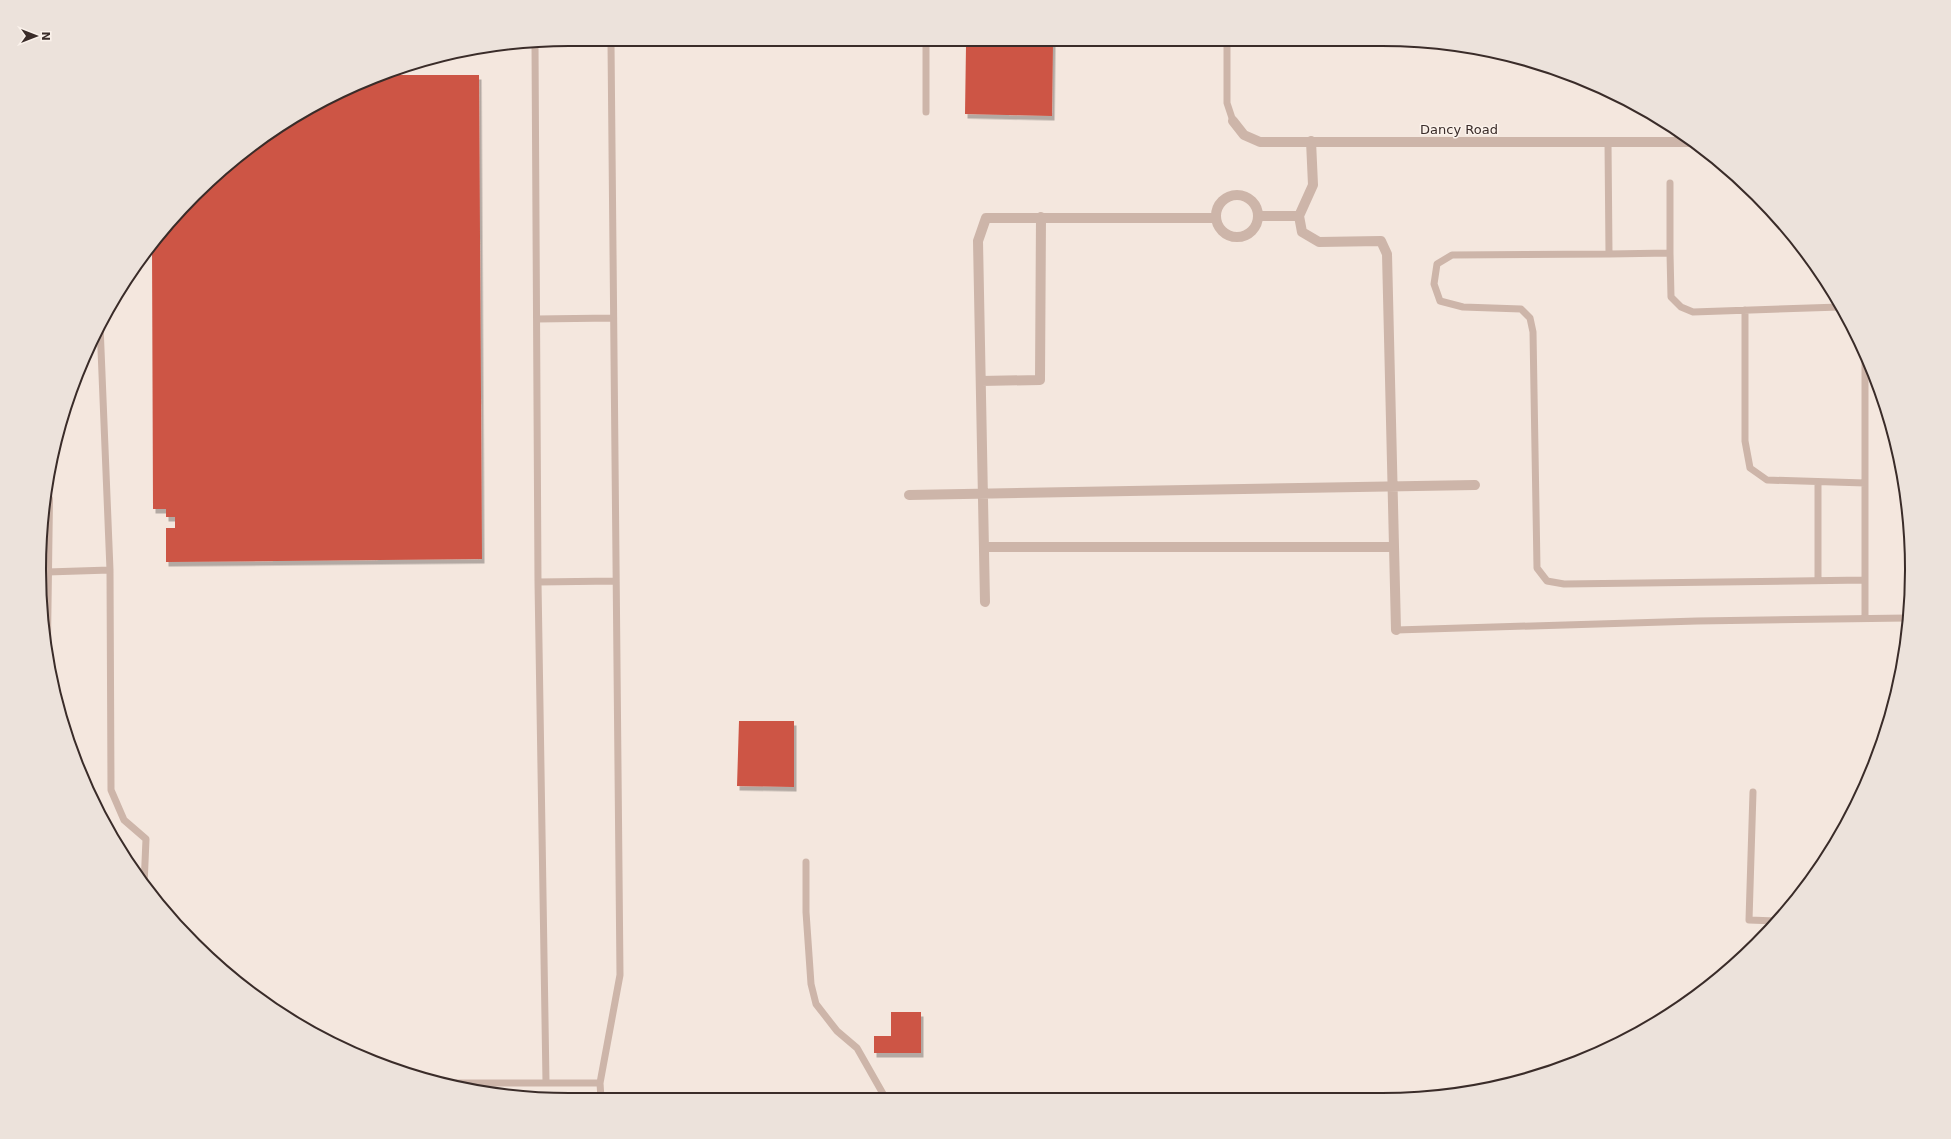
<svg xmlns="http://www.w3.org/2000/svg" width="1951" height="1139" font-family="'DejaVu Sans',sans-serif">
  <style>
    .building { fill: #cd5444; filter: url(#shadow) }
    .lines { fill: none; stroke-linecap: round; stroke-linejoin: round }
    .lane { stroke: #cdb5a9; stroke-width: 7 }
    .street { stroke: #cdb5a9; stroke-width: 10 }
    .labels { text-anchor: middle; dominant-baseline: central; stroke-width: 3; stroke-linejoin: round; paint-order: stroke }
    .street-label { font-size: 13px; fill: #3a2c29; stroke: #fbf2eb }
    .rim { fill: none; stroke: #3a2c29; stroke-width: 2 }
  </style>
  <defs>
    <filter id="shadow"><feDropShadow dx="2.5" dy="4.5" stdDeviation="0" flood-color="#0004"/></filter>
  </defs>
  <rect width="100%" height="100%" fill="#f4e7de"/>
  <!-- building -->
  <path class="building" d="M 984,42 L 1053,42 L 1052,116 L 965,114 L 966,46 L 984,46 Z
    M 381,75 L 479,75 L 482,559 L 166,562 L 166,528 L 175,528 L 175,517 L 166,517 L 166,509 L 153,509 L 152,246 L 194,195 L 247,148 L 335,94 Z
    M 739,721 L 794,721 L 794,787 L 737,786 Z
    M 891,1012 L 921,1012 L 921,1053 L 874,1053 L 874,1036 L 891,1036 Z"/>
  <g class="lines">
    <!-- lane -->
    <path class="lane" d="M 1227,41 L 1227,103 L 1233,121
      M 926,42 L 926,112
      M 535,43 L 538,582 L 546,1082
      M 1608,142 L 1609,254 L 1670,253 L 1670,183
      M 1670,253 L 1671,297 L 1681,307 L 1693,312 L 1840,307
      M 1609,254 L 1452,255 L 1437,264 L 1434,284 L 1440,301 L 1463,307 L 1521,309 L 1530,318 L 1533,332 L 1537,568 L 1547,581 L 1564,584 L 1865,580
      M 1745,310 L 1745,441 L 1750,468 L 1767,480 L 1865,483
      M 537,319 L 613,318
      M 100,325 L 110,570 L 111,790 L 124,820 L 146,839 L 144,886
      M 1865,353 L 1865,618
      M 47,572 L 110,570
      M 1818,580 L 1818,482
      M 538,582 L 616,581
      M 1396,630 L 1697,621 L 1907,618
      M 1753,792 L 1749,920 L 1776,921
      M 806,862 L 806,912 L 811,984 L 816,1004 L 837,1031 L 857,1048 L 886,1099
      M 456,1083 L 600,1083
      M 601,1099 L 600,1083 L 620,975 L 611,43"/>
    <!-- street -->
    <path class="street" d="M 1233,121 L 1244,135 L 1260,142 L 1693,142
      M1216 216a21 21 0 1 1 42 0a21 21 0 1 1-42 0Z
      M 1258,216 L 1299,216 L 1313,185 L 1311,141
      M 1299,216 L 1302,232 L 1319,242 L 1381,241 L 1387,254 L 1396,630
      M 981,381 L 1040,380 L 1041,217
      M 909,495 L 1475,485
      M 984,547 L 1394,547
      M 985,602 L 978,241 L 986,218 L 1216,218
      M 46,641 L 48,499"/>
  </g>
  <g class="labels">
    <!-- street labels -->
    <g class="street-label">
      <text x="1459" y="129">Dancy Road</text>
    </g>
  </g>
  <!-- crop -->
  <path d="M0 0H1951V1139H0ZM569 46H1382A523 523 0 0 1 1905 569V570A523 523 0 0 1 1382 1093H569A523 523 0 0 1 46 570V569A523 523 0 0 1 569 46Z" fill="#ece2db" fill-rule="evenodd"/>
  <path class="rim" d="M569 46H1382A523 523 0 0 1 1905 569V570A523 523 0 0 1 1382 1093H569A523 523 0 0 1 46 570V569A523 523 0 0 1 569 46Z"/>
  <!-- north arrow -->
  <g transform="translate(36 36) rotate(90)" stroke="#fbf2eb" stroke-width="3" paint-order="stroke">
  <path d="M0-3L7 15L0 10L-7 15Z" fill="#3a2c29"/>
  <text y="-6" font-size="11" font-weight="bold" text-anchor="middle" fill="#3a2c29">N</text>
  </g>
</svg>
